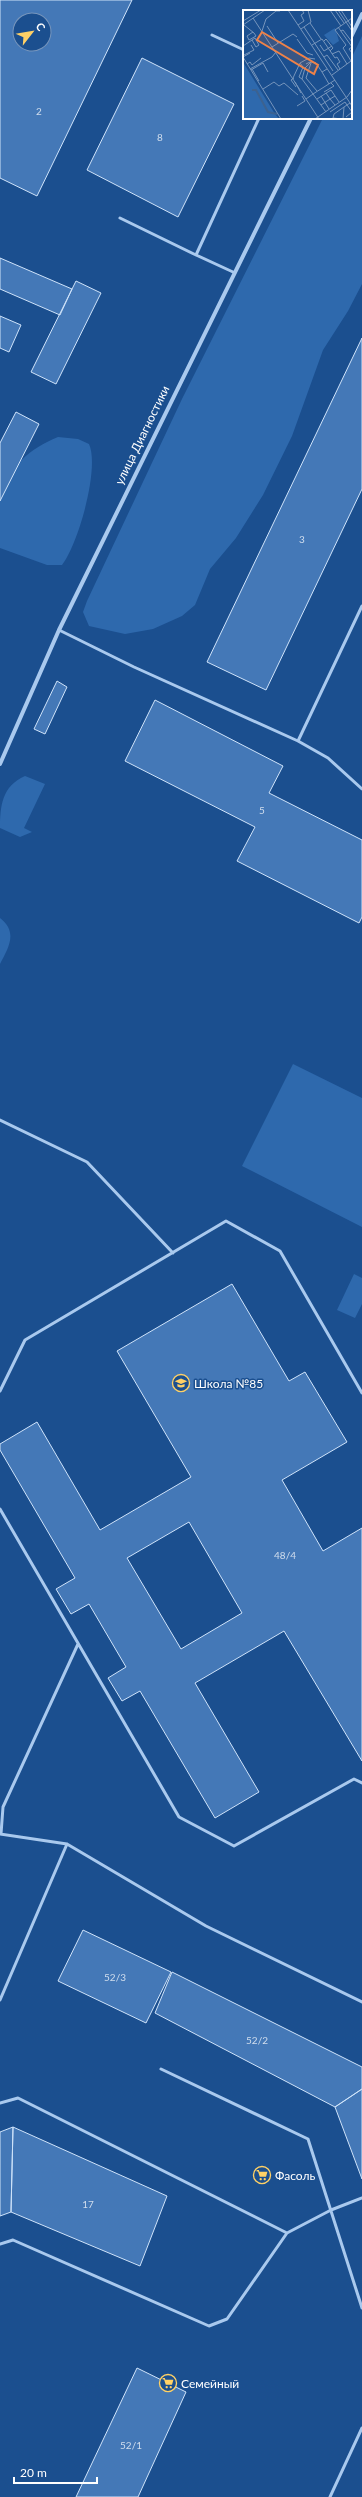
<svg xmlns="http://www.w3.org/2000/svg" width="362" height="2497" font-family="Lato,sans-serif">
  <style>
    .green { fill: #2e69ad }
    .building { fill: #4478b7; stroke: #cfe3fa; fill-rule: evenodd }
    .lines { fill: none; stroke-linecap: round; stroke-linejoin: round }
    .lane { stroke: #a9c9ee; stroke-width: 3 }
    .street { stroke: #a9c9ee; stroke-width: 4 }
    .labels { text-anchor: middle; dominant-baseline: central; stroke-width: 3; stroke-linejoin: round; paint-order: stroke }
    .number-label { font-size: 10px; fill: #d0dded }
    .street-label { font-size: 12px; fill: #fff; stroke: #1b4f8f }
    .poi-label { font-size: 12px; fill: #fff; stroke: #1b4f8f; text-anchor: start }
    .inset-river { fill: none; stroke: #3c6290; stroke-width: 2 }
    .inset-road { fill: none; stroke: #7695bc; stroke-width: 1 }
    .view { fill: #ee8249; fill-opacity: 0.15; stroke: #ee8249; stroke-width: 2 }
    .inset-edge { fill: none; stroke: #fff; stroke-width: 2 }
  </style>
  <rect width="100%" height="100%" fill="#1b4f8f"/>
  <!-- green -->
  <path class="green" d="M 362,36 L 362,284 L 348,311 L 323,350 L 292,436 L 263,495 L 236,538 L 210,569 L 195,605 L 182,616 L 153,629 L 125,634 L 89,626 L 83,612 L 87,601 L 182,399 L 323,118 L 351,118 L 351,59 Z
    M 58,437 L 78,439 L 89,444 C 100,468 78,545 62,565 L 47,565 L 0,548 C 0,535 0,507 0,495 C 11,465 29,449 58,437 Z
    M 25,776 L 45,784 L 24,828 L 32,832 L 20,837 L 0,828 C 0,806 2,786 25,776 Z
    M 0,918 C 18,932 9,947 0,964 Z
    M 293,1064 L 362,1098 L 362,1227 L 242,1166 Z
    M 354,1274 L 362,1278 L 362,1304 L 355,1318 L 337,1310 Z"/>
  <!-- building -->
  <path class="building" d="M 0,0 L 132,0 L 37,196 L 0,178 ZM 20,20 L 44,20 L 44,44 L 20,44 Z
    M 142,58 L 234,104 L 178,217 L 87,170 Z
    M 0,258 L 72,289 L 60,315 L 0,289 Z
    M 76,281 L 101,293 L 56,384 L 31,372 Z
    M 0,316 L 21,325 L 9,352 L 0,348 Z
    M 362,338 L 362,489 L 266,690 L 207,662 Z
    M 16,412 L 39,424 L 0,501 L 0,443 Z
    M 57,681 L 67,687 L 45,734 L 34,729 Z
    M 155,700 L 283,766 L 269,793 L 362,840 L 362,917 L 359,923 L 237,861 L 255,827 L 125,761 Z
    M 232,1284 L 289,1381 L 305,1372 L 347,1442 L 282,1480 L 323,1551 L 362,1528 L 362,1761 L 284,1631 L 195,1683 L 259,1792 L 215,1818 L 140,1691 L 122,1701 L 108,1678 L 126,1667 L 89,1604 L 71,1614 L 56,1589 L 75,1578 L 0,1450 L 0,1444 L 37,1422 L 100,1530 L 191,1477 L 117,1351 ZM 189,1522 L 242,1613 L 181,1649 L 127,1558 Z
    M 83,1930 L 171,1972 L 146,2023 L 58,1981 Z
    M 172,1972 L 362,2067 L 362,2089 L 335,2107 L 155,2013 Z
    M 362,2089 L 362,2179 L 335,2107 Z
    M 13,2127 L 11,2212 L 0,2216 L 0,2132 Z
    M 13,2127 L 167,2196 L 140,2266 L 11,2212 Z
    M 137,2368 L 186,2392 L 138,2497 L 76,2497 Z"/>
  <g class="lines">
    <!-- lane -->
    <path class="lane" d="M 212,35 L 244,50
      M 120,218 L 196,255 L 259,118
      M 196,255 L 233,272
      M 59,630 L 134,667 L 298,741 L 328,758 L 362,789
      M 298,741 L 362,606
      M 0,1120 L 87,1162 L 173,1253
      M 0,1391 L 25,1340 L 226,1221 L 280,1251 L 362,1393
      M 0,1509 L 179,1817 L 234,1846 L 354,1779 L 362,1783
      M 0,1834 L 67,1844 L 206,1926 L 362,2002
      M 1,1834 L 3,1807 L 78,1644
      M 0,2000 L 67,1844
      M 161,2069 L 308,2139 L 362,2308
      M 0,2103 L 18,2098 L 287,2233 L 331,2210 L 362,2198
      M 0,2244 L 13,2240 L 209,2326 L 227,2319 L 287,2233
      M 330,2497 L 362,2428"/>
    <!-- street -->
    <path class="street" d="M 351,37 L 362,14
      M 0,764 L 59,630 L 311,118"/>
  </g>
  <!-- icons -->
  <defs>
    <g id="school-ring" transform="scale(0.9)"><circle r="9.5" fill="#1b4f8f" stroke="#ffd166" stroke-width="1.5"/><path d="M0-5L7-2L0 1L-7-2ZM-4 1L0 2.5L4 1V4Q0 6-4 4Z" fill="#ffd166"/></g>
    <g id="supermarket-ring" transform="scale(0.9)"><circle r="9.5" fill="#1b4f8f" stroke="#ffd166" stroke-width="1.5"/><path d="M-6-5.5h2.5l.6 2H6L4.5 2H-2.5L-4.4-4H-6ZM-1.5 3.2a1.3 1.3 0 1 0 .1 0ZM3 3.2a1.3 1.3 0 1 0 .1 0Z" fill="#ffd166"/></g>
  </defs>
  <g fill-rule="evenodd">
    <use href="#school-ring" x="181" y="1383"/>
    <use href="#supermarket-ring" x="262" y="2175"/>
    <use href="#supermarket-ring" x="168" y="2383"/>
  </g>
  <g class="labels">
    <!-- number labels -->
    <g class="number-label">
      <text x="39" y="111">2</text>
      <text x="160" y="137">8</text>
      <text x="302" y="539">3</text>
      <text x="262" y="810">5</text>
      <text x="285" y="1555">48/4</text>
      <text x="115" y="1977">52/3</text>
      <text x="257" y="2040">52/2</text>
      <text x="88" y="2204">17</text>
      <text x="131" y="2445">52/1</text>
    </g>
    <!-- street labels -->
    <g class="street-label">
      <text transform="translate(142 435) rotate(-64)">улица Диагностики</text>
    </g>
    <!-- poi labels -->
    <g class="poi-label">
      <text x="194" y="1383">Школа №85</text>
      <text x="275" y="2175">Фасоль</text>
      <text x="181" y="2383">Семейный</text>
    </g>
  </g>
  <!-- overview -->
  <g transform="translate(243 10)">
    <rect width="109" height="109" fill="#1b4f8f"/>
    <path d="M 92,18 L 96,31 L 90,35 L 81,25 ZM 0,52 L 32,104 L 36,109 L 0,109 Z" fill="#2e69ad"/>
    <path class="inset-river" d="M 9,80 L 13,80 L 25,102 L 34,104"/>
    <path class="inset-road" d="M 45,0 L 109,96M 87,0 L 98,16M 92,0 L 101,13M 95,0 L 109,21M 98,0 L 109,17M 10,8 L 76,109M 0,11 L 18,0M 67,13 L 78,29M 0,15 L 22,0M 1,15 L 11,23 L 13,26 L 6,30 L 4,26 L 10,22M 55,15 L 61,11 L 58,5 L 61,3 L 59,0M 24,16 L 35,33M 61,17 L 90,61M 95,17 L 109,37 L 106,39 L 109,43M 58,19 L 68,12 L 65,0M 19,21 L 23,9 L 33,1 L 37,1M 98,21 L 100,20 L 109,32M 54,29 L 64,43 L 70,45M 81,31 L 83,29 L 90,38 L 87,41M 69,35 L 79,29 L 92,48 L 94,47 L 97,52 L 94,54 L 97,59M 77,35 L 81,41 L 89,36M 0,36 L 12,28 L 16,35 L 13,37 L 9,30M 29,37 L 50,24 L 54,27M 7,43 L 0,47 L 38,109M 89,44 L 96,41 L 104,54M 1,45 L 11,40 L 8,35M 81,47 L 84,45 L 95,60M 69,51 L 62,58 L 59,69 L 70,84 L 92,70M 108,51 L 100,38 L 103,35 L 92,20 L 109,8M 57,53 L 60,57 L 56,67 L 59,69M 68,53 L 63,68 L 74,81M 4,54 L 7,52 L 9,55 L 18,48M 63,54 L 67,52 L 73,53 L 79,62 L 84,59M 7,59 L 29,47 L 33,42M 9,59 L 16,71M 8,60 L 20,53 L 25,62M 79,62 L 86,74M 89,65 L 108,51M 50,68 L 57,53 L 66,48 L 72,49M 51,68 L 48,70 L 53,77M 52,72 L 58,83M 20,79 L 31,72 L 36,76 L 41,73 L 55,85M 81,82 L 91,76 L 88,73M 83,83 L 87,89 L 92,86M 78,86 L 86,99M 63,89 L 70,84 L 83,102M 74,89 L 88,80 L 96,92M 78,95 L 87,89 L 92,95M 54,96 L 62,91 L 59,86M 87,102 L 102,92 L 104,95 L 107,93M 72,109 L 104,87 L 109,80M 99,109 L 90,108 L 91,104 L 101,97M 100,109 L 101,97 L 104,95 L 109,102 L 103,107"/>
    <path class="view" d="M 19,22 L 75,55 L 71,64 L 14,30 Z"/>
    <rect width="109" height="109" class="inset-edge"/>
  </g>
  <!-- north arrow -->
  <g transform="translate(32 32) rotate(59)"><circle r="19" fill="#1b4f8f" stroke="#7695bc"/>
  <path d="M0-3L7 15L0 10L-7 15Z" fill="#ffd166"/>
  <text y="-6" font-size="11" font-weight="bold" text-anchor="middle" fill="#ffffff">С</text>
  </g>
  <!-- scale -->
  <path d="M14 2477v6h83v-6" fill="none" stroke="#ffffff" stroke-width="2"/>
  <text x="20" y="2477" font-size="12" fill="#ffffff" stroke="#1b4f8f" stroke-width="3" paint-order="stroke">20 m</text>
</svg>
